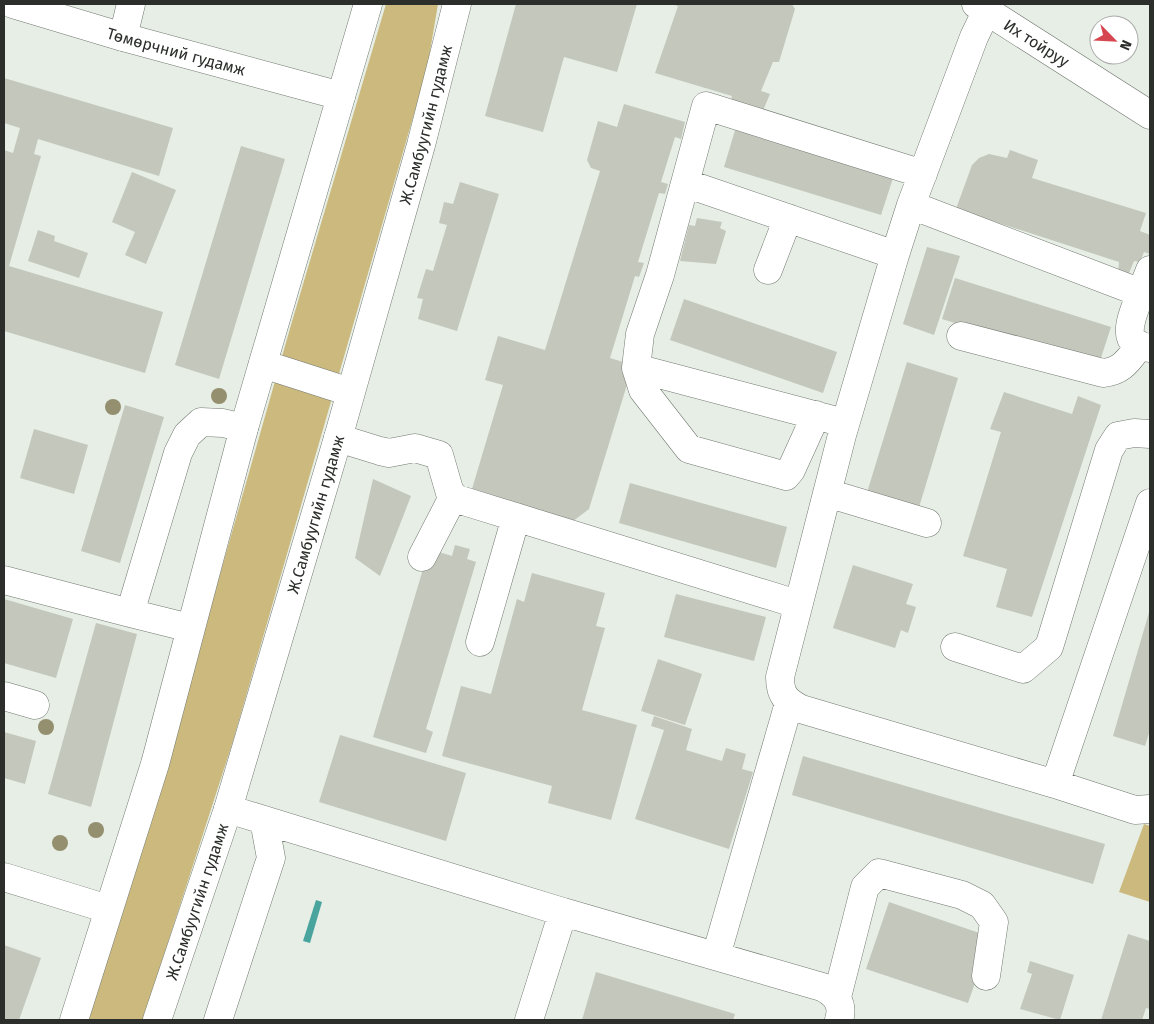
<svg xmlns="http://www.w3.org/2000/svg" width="1154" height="1024" font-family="'Fira Sans',sans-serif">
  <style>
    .green { fill: #cbb97d }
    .water { fill: #49a49e }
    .building { fill: #c4c7bc }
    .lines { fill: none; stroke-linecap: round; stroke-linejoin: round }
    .minor-casing { stroke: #727971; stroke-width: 29 }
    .major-casing { stroke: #727971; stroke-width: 29 }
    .minor { stroke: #fff; stroke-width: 28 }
    .major { stroke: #fff; stroke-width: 28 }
    .tree { fill: #948f6f }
    .labels { text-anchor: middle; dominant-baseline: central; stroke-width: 4; stroke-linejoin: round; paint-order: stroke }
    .street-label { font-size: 16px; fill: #2b2e2a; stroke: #fff }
  </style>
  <rect width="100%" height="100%" fill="#e6eee5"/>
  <!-- green -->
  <path class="green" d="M 386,4 L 438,4 L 427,69 L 233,741 L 143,1020 L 86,1020 L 133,880 L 291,325 Z
    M 1144,824 L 1150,826 L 1150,902 L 1119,892 Z"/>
  <!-- water -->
  <path class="water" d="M 316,900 L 322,902 L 310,943 L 303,941 Z"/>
  <!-- building -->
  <path class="building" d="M 516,4 L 637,4 L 617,72 L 564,57 L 543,132 L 485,116 Z
    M 671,4 L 792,4 L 795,9 L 779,62 L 773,62 L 761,91 L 770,94 L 762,113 L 730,104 L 732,96 L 655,73 L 678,6 Z
    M 4,78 L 173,128 L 159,176 L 38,139 L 34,154 L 41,156 L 9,266 L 163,312 L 145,373 L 4,331 L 4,150 L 13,153 L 20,128 L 4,123 Z
    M 624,104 L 685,122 L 681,139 L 675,137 L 661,182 L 668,184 L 665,194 L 659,193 L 638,262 L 644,263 L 639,277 L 635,276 L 610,358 L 633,365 L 589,509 L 564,528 L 469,499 L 503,385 L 485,380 L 498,336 L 545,350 L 600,171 L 591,168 L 587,160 L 598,121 L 617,127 Z
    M 736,127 L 894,175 L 881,215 L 724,167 Z
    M 241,146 L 285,159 L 219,379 L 175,365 Z
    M 1010,150 L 1038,160 L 1032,178 L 1146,213 L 1140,231 L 1150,235 L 1150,254 L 1144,252 L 1140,262 L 1134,261 L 1127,278 L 1118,275 L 1119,262 L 956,209 L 972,165 L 979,158 L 989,154 L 1007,158 Z
    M 132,172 L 176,190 L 146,264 L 125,255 L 135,232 L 112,222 Z
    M 460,182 L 499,194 L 457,331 L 418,319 L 423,299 L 417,298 L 426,269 L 433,271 L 447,225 L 439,223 L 444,202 L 453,204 Z
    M 697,218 L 722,222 L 720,228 L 726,231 L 716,264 L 680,261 L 689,225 L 695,226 Z
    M 38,230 L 55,236 L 54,241 L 88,253 L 79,278 L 28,261 Z
    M 927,247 L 960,256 L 934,335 L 903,324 Z
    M 955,278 L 1111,327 L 1098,367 L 942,319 Z
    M 684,299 L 837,352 L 823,393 L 670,340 Z
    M 907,362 L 958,378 L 917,514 L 865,499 Z
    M 1004,392 L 1072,414 L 1078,396 L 1101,405 L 1032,617 L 996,607 L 1007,569 L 963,556 L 1001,432 L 990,429 Z
    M 125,405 L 164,417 L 120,563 L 81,551 Z
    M 34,429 L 88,445 L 74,494 L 20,478 Z
    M 373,479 L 411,496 L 380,576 L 355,558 Z
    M 630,483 L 787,527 L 776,568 L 619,523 Z
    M 455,545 L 470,549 L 467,559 L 476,562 L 426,729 L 433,732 L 426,753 L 373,737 L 429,549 L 452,556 Z
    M 853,565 L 913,584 L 906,604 L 916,607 L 908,633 L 901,630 L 895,648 L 833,628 Z
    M 532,573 L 605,593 L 596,626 L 605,628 L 582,710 L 637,725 L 611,820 L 548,803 L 552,786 L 442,756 L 461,686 L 491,694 L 517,599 L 524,602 Z
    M 676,594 L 766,617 L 754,661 L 664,637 Z
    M 4,599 L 73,619 L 56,678 L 4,663 Z
    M 1150,609 L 1150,730 L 1145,746 L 1113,736 Z
    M 96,623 L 137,634 L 91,807 L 48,794 Z
    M 658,659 L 702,674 L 685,725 L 641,711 Z
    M 654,716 L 692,729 L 686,750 L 722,761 L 726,748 L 746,754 L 742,769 L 753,772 L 729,849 L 635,819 L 664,730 L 651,726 Z
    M 4,732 L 36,741 L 25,784 L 4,778 Z
    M 340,735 L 466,773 L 446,841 L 319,802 Z
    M 803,756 L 1105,844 L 1093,884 L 792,795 Z
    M 889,902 L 991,937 L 968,1003 L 866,969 Z
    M 1128,934 L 1150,941 L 1150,1009 L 1146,1008 L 1142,1020 L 1101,1020 Z
    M 4,945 L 41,958 L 19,1020 L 4,1020 Z
    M 1030,961 L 1074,975 L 1060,1020 L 1020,1009 L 1032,974 L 1027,972 Z
    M 596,972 L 735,1014 L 733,1020 L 582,1020 Z"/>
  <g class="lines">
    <!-- minor casing -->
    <g class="minor-casing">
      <path id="minor" d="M 987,10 L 974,37 L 911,205 L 895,255 L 842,435 L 780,677 C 780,695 786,701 801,709 L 1055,784 L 1135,810 L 1150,809
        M 123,37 L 131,4
        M 685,183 L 895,255
        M 911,205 L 1141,293 L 1150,270
        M 768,270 L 788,218
        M 1141,293 C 1137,304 1122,334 1135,343 C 1139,346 1145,347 1150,348
        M 961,336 L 1103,373 C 1123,371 1128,360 1140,345
        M 636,368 L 833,420
        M 816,415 L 791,470 L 786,476 L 689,449 L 643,390 L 636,368 L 640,334 L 660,275 L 706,106 L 923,174
        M 338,438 L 380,451 L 389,453 L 415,448 L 439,455 L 450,493 L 457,499 L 797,604
        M 827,493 L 927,523
        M 422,557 L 453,497
        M 4,580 L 130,613
        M 190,628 L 130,613 L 178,453 L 187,435 L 201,422 L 223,423 L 244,428
        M 480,642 L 516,517
        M 955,647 L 1023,669 L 1049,647 L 1109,450 L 1118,436 L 1134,433 L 1150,434
        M 4,696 L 35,705
        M 1055,784 L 1150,503
        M 228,809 L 563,912 L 529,1020
        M 563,912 L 822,987 C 836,994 844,1004 839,1020
        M 716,956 L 789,703
        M 837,997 L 865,887 L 879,873 L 962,895 L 982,905 L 994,922 L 986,976
        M 218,1020 L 271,858 L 264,820"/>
    </g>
    <!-- major casing -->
    <g class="major-casing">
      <g id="major">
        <path id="s1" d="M 13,4 L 123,37 L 341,96"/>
        <path id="s2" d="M 976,4 L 1150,115"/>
        <path d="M 263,364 L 350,392"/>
        <path d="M 4,877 L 108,909"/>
        <path d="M 74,1020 L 155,764 L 244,428 L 368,4"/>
        <path id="s3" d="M 157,1020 L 228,809 L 338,438 L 421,145 L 457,4"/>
      </g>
    </g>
    <!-- minor -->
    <use href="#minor" class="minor"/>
    <!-- major -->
    <use href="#major" class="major"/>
  </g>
  <!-- trees -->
  <g class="tree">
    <circle cx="219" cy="396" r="8"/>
    <circle cx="113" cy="407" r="8"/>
    <circle cx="46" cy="727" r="8"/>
    <circle cx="96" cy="830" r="8"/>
    <circle cx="60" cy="843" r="8"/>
  </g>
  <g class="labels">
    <!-- street labels -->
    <g class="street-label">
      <text stroke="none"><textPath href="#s2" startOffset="72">Их тойруу</textPath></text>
      <text stroke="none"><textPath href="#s1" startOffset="170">Төмөрчний гудамж</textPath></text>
      <text stroke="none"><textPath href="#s3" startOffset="935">Ж.Самбуугийн гудамж</textPath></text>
      <text stroke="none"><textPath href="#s3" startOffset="530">Ж.Самбуугийн гудамж</textPath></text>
      <text stroke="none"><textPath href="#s3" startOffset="125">Ж.Самбуугийн гудамж</textPath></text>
    </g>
  </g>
  <!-- border -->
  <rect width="1154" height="1024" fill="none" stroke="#2b2e2a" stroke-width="10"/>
  <!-- north arrow -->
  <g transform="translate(1114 40) rotate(114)"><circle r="24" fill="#ffffff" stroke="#aaabaa"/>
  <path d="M0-4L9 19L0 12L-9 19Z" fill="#d64650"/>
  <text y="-8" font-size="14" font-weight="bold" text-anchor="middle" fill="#2b2e2a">N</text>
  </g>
</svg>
